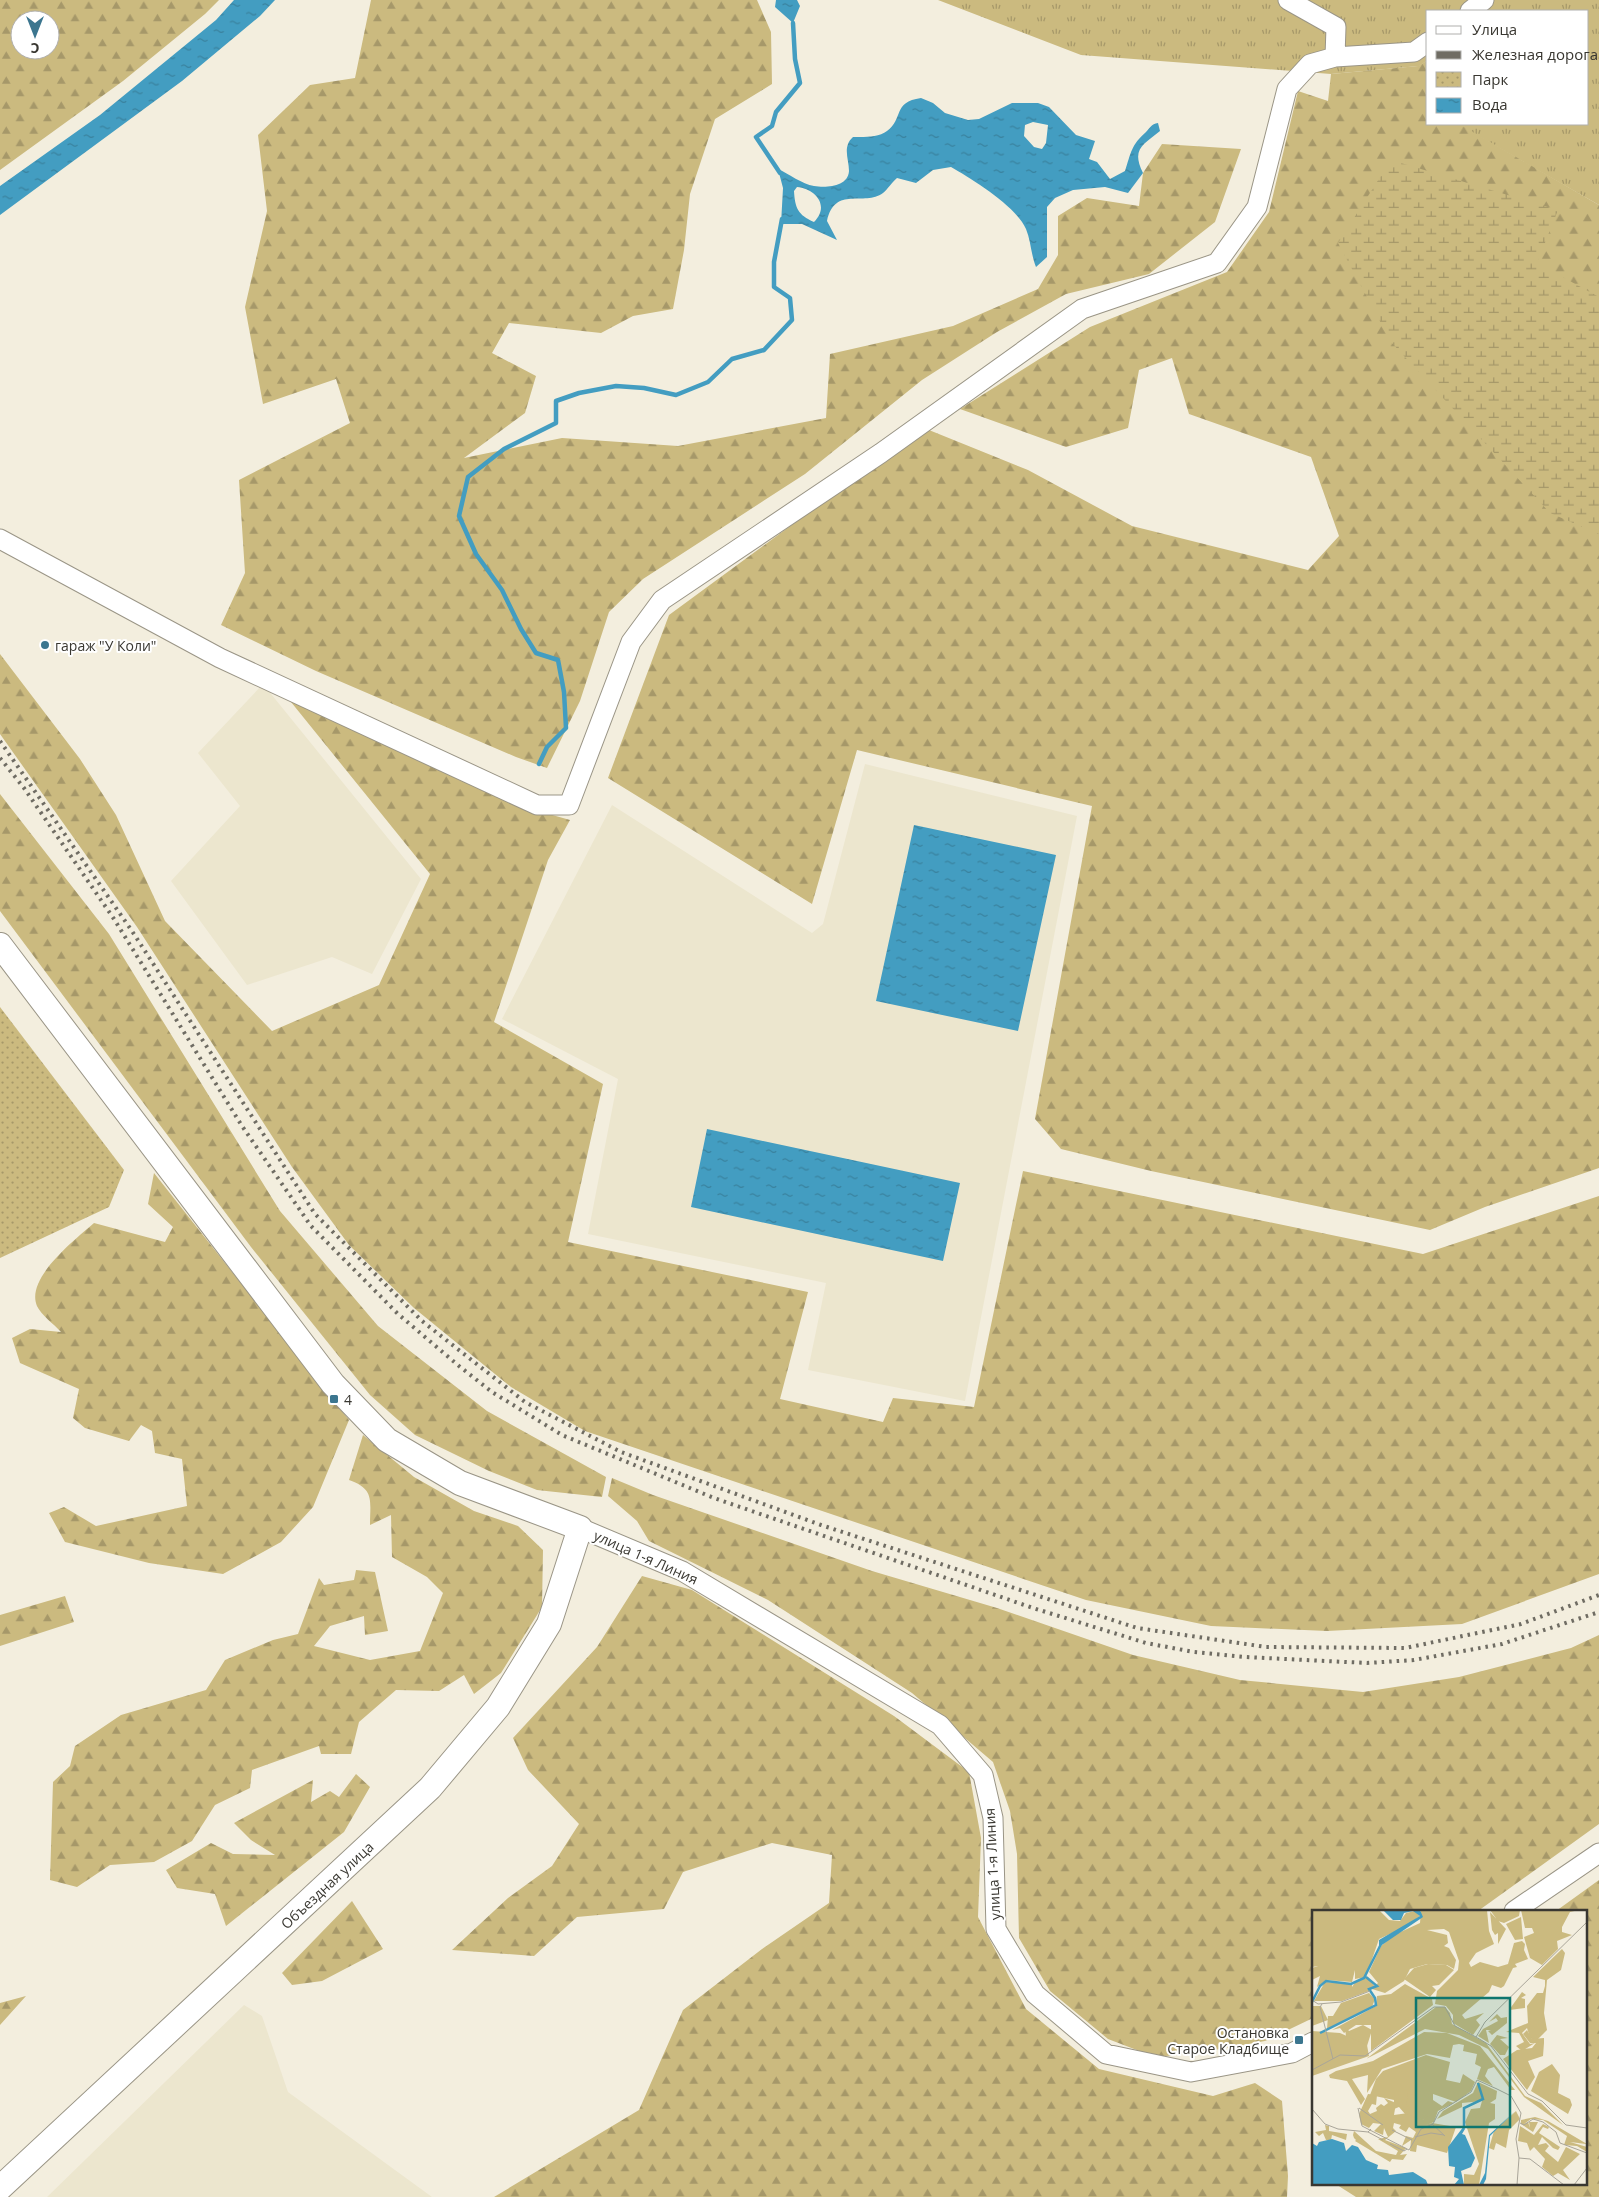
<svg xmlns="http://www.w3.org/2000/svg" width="1599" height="2197" font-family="'Open Sans',sans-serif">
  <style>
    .built { fill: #ece6ce }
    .grass { fill: url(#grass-tufts) }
    .forest { fill: url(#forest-firs); fill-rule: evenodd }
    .wetland { fill: url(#wetland-marsh) }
    .park { fill: url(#park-dots) }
    .water { fill: url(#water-ripples); fill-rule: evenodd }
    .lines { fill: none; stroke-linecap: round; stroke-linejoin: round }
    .stream { stroke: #439dc1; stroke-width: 4.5 }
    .minor-casing { stroke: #9a9586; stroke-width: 21 }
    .major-casing { stroke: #9a9586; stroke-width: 26 }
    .minor { stroke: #fff; stroke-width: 19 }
    .major { stroke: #fff; stroke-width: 24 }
    .rail { stroke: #6f6c63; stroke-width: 4; stroke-dasharray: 2.5 5; stroke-linecap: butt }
    .poi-dot { fill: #3c768f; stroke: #fff; stroke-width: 2 }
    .labels { text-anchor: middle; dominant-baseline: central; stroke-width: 4; stroke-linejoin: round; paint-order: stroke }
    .poi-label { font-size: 14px; fill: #393731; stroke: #fff; text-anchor: start }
    .street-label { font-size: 14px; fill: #393731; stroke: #fff }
    .inset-river { fill: none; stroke: #439dc1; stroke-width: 2.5 }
    .inset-road { fill: none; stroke: #a9a599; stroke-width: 1 }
    .view { fill: #0f766e; fill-opacity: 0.15; stroke: #0f766e; stroke-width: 2.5 }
    .inset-edge { fill: none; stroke: #393731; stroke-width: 2.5 }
  </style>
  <defs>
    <pattern id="grass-tufts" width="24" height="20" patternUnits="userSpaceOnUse" patternTransform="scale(1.25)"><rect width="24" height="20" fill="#cbba7f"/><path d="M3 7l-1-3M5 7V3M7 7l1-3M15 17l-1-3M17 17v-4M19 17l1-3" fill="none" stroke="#a69869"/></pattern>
    <pattern id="forest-firs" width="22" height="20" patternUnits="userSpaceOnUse" patternTransform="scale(1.25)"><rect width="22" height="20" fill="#cbba7f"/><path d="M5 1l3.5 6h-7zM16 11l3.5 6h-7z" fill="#a69869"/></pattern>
    <pattern id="wetland-marsh" width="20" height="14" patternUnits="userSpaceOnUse" patternTransform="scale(1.25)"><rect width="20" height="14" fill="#cbba7f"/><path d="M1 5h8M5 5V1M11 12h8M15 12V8" fill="none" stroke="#a69869"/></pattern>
    <pattern id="park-dots" width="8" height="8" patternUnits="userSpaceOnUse" patternTransform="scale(1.25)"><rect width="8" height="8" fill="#cbba7f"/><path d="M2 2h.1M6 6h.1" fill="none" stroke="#a69869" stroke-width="1.8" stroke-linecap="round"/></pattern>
    <pattern id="water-ripples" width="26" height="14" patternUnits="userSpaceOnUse" patternTransform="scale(1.25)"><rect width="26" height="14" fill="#439dc1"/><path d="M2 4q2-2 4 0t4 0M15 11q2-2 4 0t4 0" fill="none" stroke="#39819d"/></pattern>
  </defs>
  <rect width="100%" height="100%" fill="#f3eede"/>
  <!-- built -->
  <path class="built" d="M 263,684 L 421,879 L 372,974 L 332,957 L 247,985 L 171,881 L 240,806 L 198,753 Z
    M 865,764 L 1077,816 L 965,1401 L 808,1370 L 826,1283 L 588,1234 L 618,1079 L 502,1019 L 612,805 L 812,933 L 823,924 Z
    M 244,2005 L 262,2016 L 288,2092 L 432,2197 L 47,2197 Z"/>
  <!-- grass -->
  <path class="grass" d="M 938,0 L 1599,0 L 1599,205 L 1459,125 L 1588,124 L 1588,11 L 1428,11 L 1428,60 L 1419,66 L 1331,74 L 1081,55 Z"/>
  <!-- forest -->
  <path class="forest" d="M 0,0 L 219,0 L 205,14 L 123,81 L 0,170 ZM 20,20 L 50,20 L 50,50 L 20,50 Z
    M 371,0 L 757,0 L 771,32 L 772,84 L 715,119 L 690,194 L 684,250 L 673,309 L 633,316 L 601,333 L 509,323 L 492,353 L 536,376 L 525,413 L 464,458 L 562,438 L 678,446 L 826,418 L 830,354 L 953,326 L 1038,289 L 1058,255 L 1058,216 L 1087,198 L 1139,206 L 1143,173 L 1162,144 L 1241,149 L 1215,222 L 1149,274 L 1066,294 L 997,332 L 922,380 L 805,474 L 643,579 L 609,612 L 580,701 L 547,768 L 516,757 L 316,671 L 221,625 L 245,573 L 239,480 L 350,423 L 336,379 L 263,404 L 245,307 L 267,211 L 258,135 L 310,85 L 355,78 Z
    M 1428,60 L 1428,124 L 1459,124 L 1599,205 L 1599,1168 L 1485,1207 L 1430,1230 L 1151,1171 L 1061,1149 L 1035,1119 L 1092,806 L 857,750 L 812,904 L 608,778 L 669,615 L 924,428 L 1028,470 L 1132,526 L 1308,570 L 1339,536 L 1311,457 L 1189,414 L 1172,358 L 1139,370 L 1128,428 L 1066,447 L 960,409 L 1090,327 L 1227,272 L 1269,212 L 1298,91 L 1328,101 L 1331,74 L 1418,66 Z
    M 0,654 L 80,759 L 116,815 L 165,921 L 272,1031 L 379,985 L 430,874 L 291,702 L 293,697 L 517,805 L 570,820 L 548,860 L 494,1022 L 603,1084 L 568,1242 L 808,1292 L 780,1399 L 883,1422 L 893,1398 L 974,1407 L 1023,1171 L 1423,1254 L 1599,1196 L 1599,1574 L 1462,1624 L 1327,1631 L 1211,1626 L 1086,1600 L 585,1431 L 511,1387 L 414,1308 L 349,1245 L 292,1167 L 137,927 L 0,734 Z
    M 0,794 L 109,934 L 280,1211 L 378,1326 L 487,1411 L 606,1477 L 602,1497 L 537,1490 L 489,1471 L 415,1435 L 370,1395 L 251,1247 L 0,911 Z
    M 154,1173 L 349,1420 L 313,1507 L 281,1542 L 223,1574 L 149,1563 L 65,1542 L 49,1513 L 64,1507 L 96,1526 L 187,1506 L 182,1459 L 155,1453 L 152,1431 L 141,1425 L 129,1441 L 85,1428 L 73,1418 L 79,1389 L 20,1363 L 12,1338 L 30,1329 L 61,1332 C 54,1324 41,1315 37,1306 C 25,1278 76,1239 94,1223 L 165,1242 L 173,1227 L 148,1204 Z
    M 363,1435 L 414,1477 L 474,1511 L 518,1526 L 543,1550 L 542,1607 L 501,1673 L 474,1694 L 464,1675 L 439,1691 L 396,1690 L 359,1722 L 351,1754 L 321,1754 L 319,1746 L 252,1770 L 250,1788 L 215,1805 L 192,1841 L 154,1862 L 110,1865 L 77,1887 L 50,1880 L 53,1782 L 70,1766 L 75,1746 L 121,1715 L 206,1690 L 225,1660 L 273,1640 L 298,1634 L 319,1578 L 324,1585 L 354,1580 L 356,1570 L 375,1572 L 388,1631 L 365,1635 L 364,1616 L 330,1626 L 314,1646 L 370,1660 L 420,1651 L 443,1593 L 427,1577 L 392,1557 L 391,1515 L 370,1525 C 370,1501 375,1489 349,1480 Z
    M 612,1478 L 653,1495 L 872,1571 L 997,1608 L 1133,1655 L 1240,1680 L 1363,1692 L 1459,1677 L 1571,1648 L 1599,1635 L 1599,1824 L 1478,1911 L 1313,1911 L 1313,2018 L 1265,2041 L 1198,2053 L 1155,2057 L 1108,2039 L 1050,1991 L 1019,1938 L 1017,1854 L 1010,1811 L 993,1762 L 912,1693 L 768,1600 L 649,1541 L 637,1521 L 608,1496 Z
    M 642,1576 L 692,1590 L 894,1716 L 969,1772 L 981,1838 L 978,1917 L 1026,2009 L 1099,2069 L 1213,2096 L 1255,2083 L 1282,2101 L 1288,2176 L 1287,2197 L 494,2197 L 639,2110 L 683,2010 L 762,1949 L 829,1903 L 832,1855 L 772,1843 L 683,1872 L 664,1909 L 577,1917 L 534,1956 L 452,1950 L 508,1898 L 552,1866 L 579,1824 L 528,1770 L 513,1738 L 597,1647 Z
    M 65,1596 L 74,1622 L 0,1646 L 0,1615 Z
    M 356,1774 L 370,1787 L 344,1832 L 226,1926 L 215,1894 L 177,1888 L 166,1870 L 211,1843 L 233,1854 L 275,1855 L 251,1840 L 234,1823 L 313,1780 L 311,1802 L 330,1791 L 339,1797 Z
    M 1599,1880 L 1599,2197 L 1356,2197 L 1334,2183 L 1585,2183 L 1585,1911 L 1556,1911 Z
    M 352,1901 L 383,1949 L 322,1981 L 292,1985 L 282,1973 Z
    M 26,1996 L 0,2025 L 0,2003 Z"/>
  <!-- wetland -->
  <path class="wetland" d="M 1391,160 L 1558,210 L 1537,263 L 1599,297 L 1599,534 L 1550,513 L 1391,342 L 1338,243 Z"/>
  <!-- park -->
  <path class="park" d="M 0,1007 L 124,1170 L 109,1207 L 0,1258 Z"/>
  <!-- water -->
  <path class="water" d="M 234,0 L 275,0 L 260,16 L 182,81 L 0,215 L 0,186 L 100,115 L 216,20 Z
    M 776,0 L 797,0 L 800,6 L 793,23 L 775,7 Z
    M 921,98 L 933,103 L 945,113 L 968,120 L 979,119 L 1012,103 L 1038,103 L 1049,107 L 1076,135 L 1095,141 L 1089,159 L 1097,162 L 1110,179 L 1125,171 C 1131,153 1131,145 1146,132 C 1150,128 1151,124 1158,123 L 1160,131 C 1143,145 1131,149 1143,173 L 1128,193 L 1105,187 L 1073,190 L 1055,198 L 1047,207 L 1047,257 L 1036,267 C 1031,255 1031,241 1026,229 C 1016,206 972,179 951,167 L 933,170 L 916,183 L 897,178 C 891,183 888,189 883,193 C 864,207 835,185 827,221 L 837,240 L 802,224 L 781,224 L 783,188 L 778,169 C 789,174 802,184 814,186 C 826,188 848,187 849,171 C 849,159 842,147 853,137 C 863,137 878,138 887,131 C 904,119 892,102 921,98 ZM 1033,122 L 1048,125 L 1046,143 L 1042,149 L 1034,147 L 1024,136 L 1025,125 ZM 797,187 C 816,189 830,206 814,222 C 798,215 795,208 794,191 Z
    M 914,825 L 1056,855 L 1018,1031 L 876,1001 Z
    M 707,1129 L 960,1183 L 943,1261 L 691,1207 Z"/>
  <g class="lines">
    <!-- stream -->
    <path class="stream" d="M 780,173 L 756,137 L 772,126 L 776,112 L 800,83 L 795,59 L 793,23
      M 539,764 L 547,747 L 566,728 L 564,692 L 558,660 L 536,653 L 521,629 L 502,590 L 476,554 L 459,516 L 468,477 L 504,449 L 556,423 L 556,401 L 579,393 L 616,386 L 644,388 L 676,395 L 708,382 L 732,359 L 764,350 L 792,320 L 790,298 L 774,287 L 774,262 L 782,219"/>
    <!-- minor casing -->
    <g class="minor-casing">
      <path id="minor" d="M 1288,0 L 1336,27 L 1335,57
        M 1470,11 L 1484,0
        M 0,539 L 220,658 L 537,805 L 569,805 L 631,642 L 662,600 L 881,453 L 1082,309 L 1217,263 L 1257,207 L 1287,89 L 1310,64 L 1335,57 L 1414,52 L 1428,42
        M 580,1528 L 682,1571 L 940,1725 L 983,1775 L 993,1818 L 996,1929 L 1035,1994 L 1106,2054 L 1191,2072 L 1292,2053 L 1313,2042
        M 1514,1911 L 1599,1853"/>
    </g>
    <!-- major casing -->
    <g class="major-casing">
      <path id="major" d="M 0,945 L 333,1384 L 387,1440 L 460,1483 L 580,1528 L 549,1624 L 498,1707 L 430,1788 L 0,2188"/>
    </g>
    <!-- minor -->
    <use href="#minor" class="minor"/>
    <!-- major -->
    <use href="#major" class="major"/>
    <!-- rail -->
    <path class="rail" d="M 0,741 L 132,931 L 315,1214 L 422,1321 L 525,1402 L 621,1452 L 821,1525 L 1137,1628 L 1266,1647 L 1405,1648 L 1521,1624 L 1599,1595
      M 0,758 L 24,788 L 114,919 L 242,1126 L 311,1226 L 398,1314 L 459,1366 L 492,1392 L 562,1435 L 714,1498 L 1033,1608 L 1146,1643 L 1194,1652 L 1245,1657 L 1367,1663 L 1414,1660 L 1502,1644 L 1599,1612"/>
  </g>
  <!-- markers -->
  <g class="poi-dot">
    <circle cx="45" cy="645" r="5"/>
    <rect x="329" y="1394" width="10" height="10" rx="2.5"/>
    <rect x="1294" y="2035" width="10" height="10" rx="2.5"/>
  </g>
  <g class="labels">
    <!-- poi labels -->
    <g class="poi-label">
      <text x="55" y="645">гараж "У Коли"</text>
      <text x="344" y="1399">4</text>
      <text x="1289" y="2032" text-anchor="end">Остановка<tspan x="1289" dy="16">Старое Кладбище</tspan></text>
    </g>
    <!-- street labels -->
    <g class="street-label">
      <text transform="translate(646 1557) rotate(24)">улица 1-я Линия</text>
      <text transform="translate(992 1864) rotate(-93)">улица 1-я Линия</text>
      <text transform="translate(327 1885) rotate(-43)">Объездная улица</text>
    </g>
  </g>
  <!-- overview -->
  <g transform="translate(1312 1910)">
    <rect width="275" height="275" fill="#f3eede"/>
    <path d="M 56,184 L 65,185 L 64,195 L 60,194 L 56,201 L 58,204 L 65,201 L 64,198 L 69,194 L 72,196 L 76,193 L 72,188 L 84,193 L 82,205 L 96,203 L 113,210 L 112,215 L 120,213 L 144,217 L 135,243 L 105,235 L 104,242 L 98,241 L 99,230 L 90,236 L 94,226 L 101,228 L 104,222 L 97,217 L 94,222 L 87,218 L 89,215 L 82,213 L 81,218 L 84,221 L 73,230 L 94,238 L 88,245 L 95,244 L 91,250 L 80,249 L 78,252 L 43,231 L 44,230 L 42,228 L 41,225 L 42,221 L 64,241 L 84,245 L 86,241 L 66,229 L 76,227 L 72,218 L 71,225 L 62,221 L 69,214 L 61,213 L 57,218 L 49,214 L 47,204 ZM 13,215 L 17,216 L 17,221 L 35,224 L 34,230 L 20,225 L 19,230 L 14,230 L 11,223 L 7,226 L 3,222 L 14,220 Z" fill="#cbba7f"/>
    <path d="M 0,0 L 67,0 L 77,10 L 88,11 L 94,3 L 103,1 L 108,6 L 93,17 L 67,29 L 54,67 L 43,69 L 43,60 L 40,72 L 14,70 L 5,77 L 8,66 L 0,70 L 0,58 L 6,56 L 0,57 ZM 109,0 L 175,0 L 177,21 L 182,34 L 164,43 L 157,53 L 159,57 L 168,52 L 186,57 L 200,57 L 186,57 L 196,54 L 202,33 L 210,31 L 213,34 L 212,40 L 216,49 L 203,54 L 205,57 L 201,58 L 192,76 L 189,78 L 180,75 L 177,82 L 150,105 L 153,109 L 172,103 L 164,110 L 168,115 L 161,125 L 141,113 L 141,105 L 134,96 L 123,94 L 125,81 L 146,60 L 147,51 L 137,22 L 132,19 L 115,20 L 135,25 L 136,33 L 132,36 L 137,38 L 144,50 L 142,59 L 135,55 L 115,54 L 98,59 L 92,71 L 73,83 L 60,79 L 66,73 L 57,62 L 69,36 L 82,25 L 108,13 ZM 178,0 L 208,0 L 207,6 L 192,13 L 186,11 ZM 209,0 L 267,0 L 258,2 L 250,17 L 250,22 L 260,25 L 245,31 L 246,39 L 230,55 L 218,48 L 212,27 L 222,23 L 220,18 L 213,18 ZM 178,2 L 194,19 L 186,34 L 186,23 L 183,25 L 180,20 ZM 209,7 L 211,29 L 203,30 L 194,14 ZM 250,39 L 253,43 L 249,60 L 235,70 L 232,103 L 235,120 L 224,131 L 218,128 L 215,118 L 210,123 L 218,134 L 223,133 L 210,141 L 204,136 L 212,132 L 207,123 L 194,122 L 216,113 L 215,96 L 225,83 L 231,83 L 233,76 L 233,70 L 221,67 ZM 56,67 L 63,77 L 57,81 L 30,91 L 2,91 L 13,72 L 40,74 L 40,77 L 44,71 ZM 93,74 L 120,89 L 121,95 L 59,141 L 59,115 L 44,115 L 32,123 L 28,118 L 20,120 L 64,96 L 65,86 L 79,84 ZM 210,82 L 214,85 L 209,88 L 213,89 L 213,98 L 197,100 ZM 57,83 L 63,89 L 60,97 L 15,119 L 16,106 L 21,106 L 29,93 ZM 124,97 L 133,97 L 138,103 L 140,114 L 174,133 L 213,186 L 229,193 L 251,215 L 212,187 L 176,139 L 147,125 L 113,119 L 54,149 ZM 185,104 L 189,108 L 195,107 L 195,113 L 180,125 L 176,121 L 179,120 L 174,120 L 177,133 L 166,126 L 171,119 L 186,111 L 184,108 L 177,112 ZM 112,122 L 135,123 L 168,136 L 203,180 L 199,180 L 182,157 L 176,159 L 173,166 L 181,176 L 165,169 L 169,157 L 163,154 L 165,144 L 151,141 L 152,135 L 147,134 L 141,135 L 138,148 L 115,144 L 70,159 L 55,183 L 56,165 L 40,169 L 53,189 L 49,195 L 35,171 L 18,168 L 17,165 L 24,161 L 61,151 ZM 185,125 L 196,128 L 188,129 L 197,137 L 193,145 L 188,145 L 178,134 ZM 114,145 L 138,152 L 134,170 L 148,173 L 151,164 L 163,172 L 159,181 L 144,192 L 121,184 L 121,190 L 130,196 L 136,191 L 142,193 L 126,201 L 122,212 L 112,216 L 112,210 L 93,204 L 87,197 L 82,199 L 82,190 L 58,185 L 64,169 L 71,161 ZM 166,172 L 185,181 L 184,189 L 178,193 L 183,194 L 183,209 L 177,213 L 167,275 L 152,275 L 152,264 L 162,265 L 167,254 L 153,212 L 159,199 L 168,198 L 170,191 L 150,193 L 150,197 L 125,209 L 131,201 L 161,183 ZM 204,201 L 208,209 L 197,220 L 194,238 L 184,233 L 182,240 L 177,238 L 182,221 ZM 223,207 L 236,211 L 275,234 L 258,232 L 275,237 L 275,242 L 265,236 L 252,235 L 255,226 L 231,210 L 219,209 L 212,214 L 216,212 L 218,218 L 217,212 L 226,212 L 221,222 L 209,214 L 209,210 ZM 231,214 L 237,217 L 236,219 L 231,217 L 227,223 L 248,237 L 246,240 L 241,238 L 230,227 L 226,235 L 234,233 L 237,236 L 233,241 L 246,252 L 254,237 L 268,244 L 251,260 L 258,270 L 246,263 L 241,266 L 230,257 L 233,249 L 222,237 L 218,241 L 215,233 L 206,231 L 208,216 L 222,225 Z" fill="#cbba7f"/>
    <path d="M 51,115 L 60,120 L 55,136 L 34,127 L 33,116 L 37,121 ZM 96,183 L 107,187 L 117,197 L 120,203 L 117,208 L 94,195 Z" fill="#cbba7f"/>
    <path d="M 116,54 L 134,55 L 142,60 L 127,75 L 120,76 L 124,80 L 118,87 L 92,69 L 102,58 Z" fill="#cbba7f"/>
    <path d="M 0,96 L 9,96 L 16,110 L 0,116 ZM 215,120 L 220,129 L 232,128 L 232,133 L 231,146 L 216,151 L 223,167 L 215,180 L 191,149 L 205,140 L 220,138 L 224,133 L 218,133 L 211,124 ZM 0,121 L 28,123 L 55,135 L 57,146 L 0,166 ZM 240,154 L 248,165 L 246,183 L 258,189 L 260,195 L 256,204 L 219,181 L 227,162 Z" fill="#cbba7f"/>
    <path d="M 71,0 L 108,0 L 111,7 L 67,37 L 67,30 L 108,6 L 101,1 L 92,3 L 89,10 L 81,10 ZM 202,202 L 178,226 L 174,269 L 171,275 L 167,275 L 173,263 L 177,225 ZM 152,216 L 153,219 L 150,224 L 153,225 L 163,248 L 159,257 L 149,261 L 152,275 L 142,275 L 147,269 L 142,267 L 143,257 L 137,256 L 136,237 ZM 20,229 L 32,233 L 34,241 L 40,235 L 46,237 L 54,250 L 66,255 L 65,259 L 76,260 L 77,265 L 101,262 L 114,270 L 116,275 L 0,275 L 0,233 L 5,236 L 7,232 Z" fill="#439dc1"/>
    <path class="inset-river" d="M 0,92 L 8,76 L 14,71 L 39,74 L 52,68 L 69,34M 8,123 L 64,95 L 63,88 L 57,79 L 65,76 L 54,67M 152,216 L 152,198 L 171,189 L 166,173"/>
    <path class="inset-road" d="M 275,12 L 173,112 L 164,127 L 179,136 L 216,184 L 230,191 L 254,215 L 275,218M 0,90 L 6,94 L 29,92 L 58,81M 10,94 L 8,97 L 21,149M 0,160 L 28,145 L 53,146 L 122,97 L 133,97 L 143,116 L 164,127M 46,198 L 50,216 L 97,240 L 109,219 L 121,214 L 127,202 L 159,182 L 165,170 L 185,179 L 199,186 L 209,203 L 204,229 L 207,248 L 205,275M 47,198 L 71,215M 0,199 L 13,214 L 26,219 L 56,222 L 59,219M 208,213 L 212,215 L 221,209 L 231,212 L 244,222 L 248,233 L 275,243M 120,214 L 133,226M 80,220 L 100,230M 56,222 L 71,230M 103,227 L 119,223 L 132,225M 78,234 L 92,241 L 95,239M 207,248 L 218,249 L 252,275M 262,275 L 275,258"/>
    <path class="view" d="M 104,88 L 198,88 L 198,217 L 104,217 Z"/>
    <rect width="275" height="275" class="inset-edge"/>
  </g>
  <!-- legend -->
  <rect x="1426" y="10" width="162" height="115" fill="#ffffff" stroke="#b0afad"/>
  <rect x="1436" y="26" width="25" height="8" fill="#ffffff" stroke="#b0afad"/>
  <text x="1472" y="35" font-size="15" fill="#393731">Улица</text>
  <rect x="1436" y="51" width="25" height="8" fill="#6f6c63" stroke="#b0afad"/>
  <text x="1472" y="60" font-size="15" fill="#393731">Железная дорога</text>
  <rect x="1436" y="72" width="25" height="15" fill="url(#park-dots)" stroke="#b0afad"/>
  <text x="1472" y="85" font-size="15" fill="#393731">Парк</text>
  <rect x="1436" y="98" width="25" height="15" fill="url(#water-ripples)" stroke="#b0afad"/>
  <text x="1472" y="110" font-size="15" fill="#393731">Вода</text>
  <!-- north arrow -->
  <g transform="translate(35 35) rotate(180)"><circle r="24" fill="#ffffff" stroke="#b0afad"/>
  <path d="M0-4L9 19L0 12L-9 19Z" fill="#3c768f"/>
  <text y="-8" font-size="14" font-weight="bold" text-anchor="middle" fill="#393731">С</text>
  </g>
</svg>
